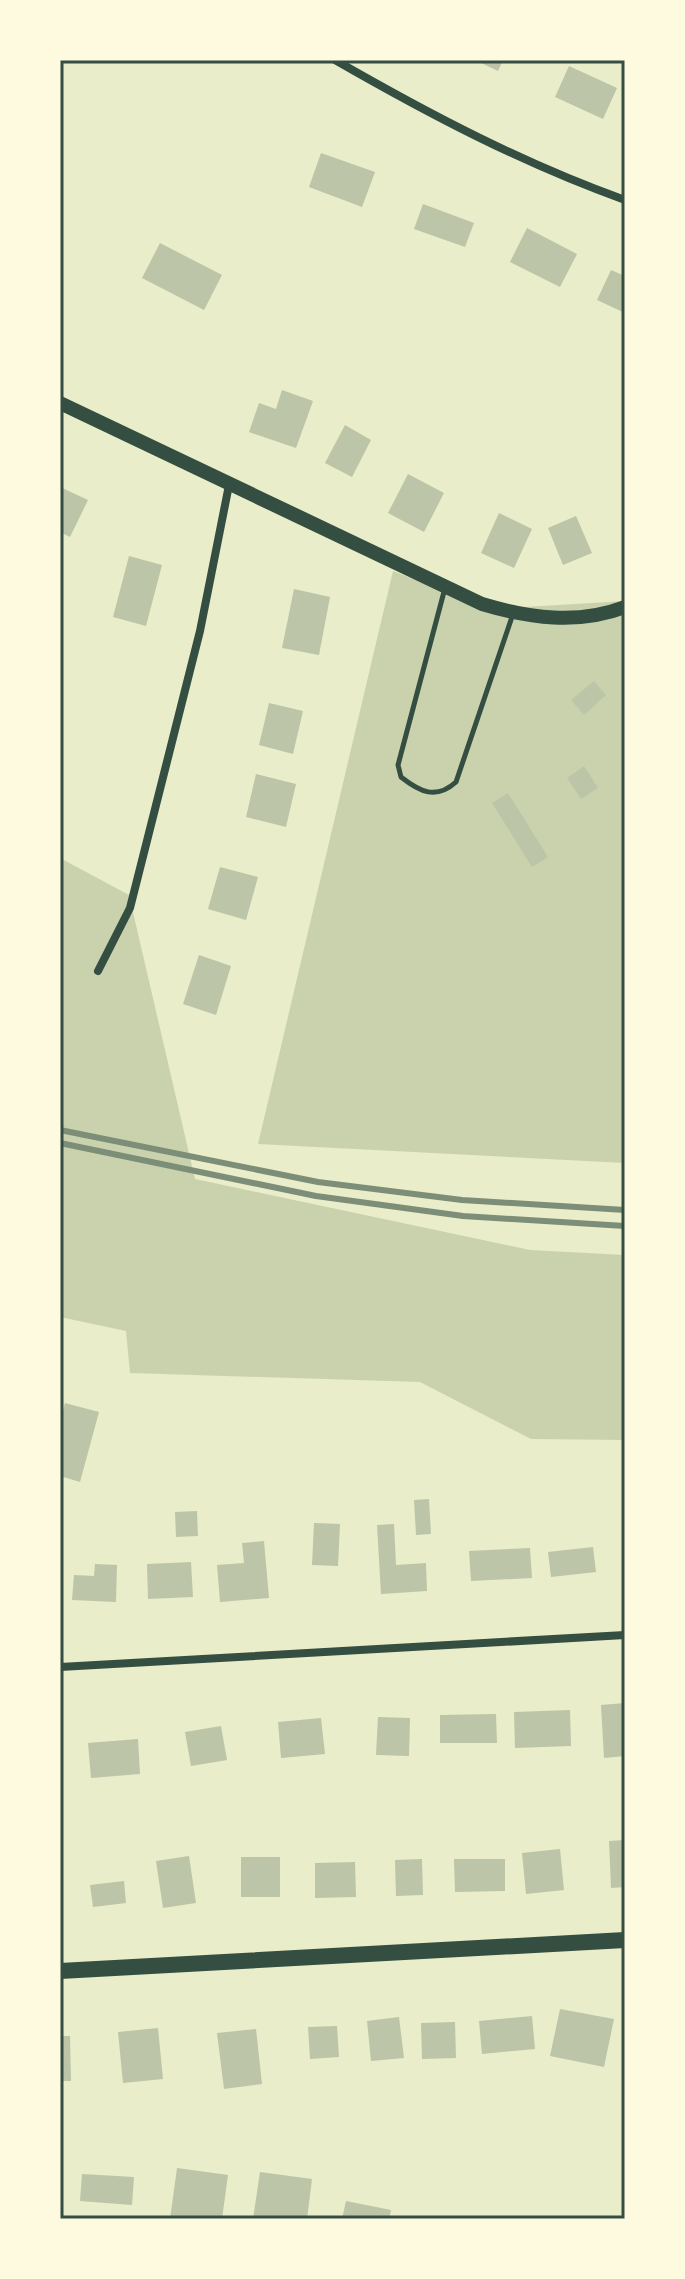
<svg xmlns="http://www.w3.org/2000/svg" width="685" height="2279" font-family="Barlow,sans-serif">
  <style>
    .green { fill: #cad2ad }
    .building { fill: #bcc5a7 }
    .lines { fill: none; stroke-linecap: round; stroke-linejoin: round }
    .service { stroke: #344e41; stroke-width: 5 }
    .minor { stroke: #344e41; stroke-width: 8 }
    .tertiary { stroke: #344e41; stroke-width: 14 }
    .secondary { stroke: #344e41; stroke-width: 16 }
    .rail { stroke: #7c8e77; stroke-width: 6 }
    .neatline { fill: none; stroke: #344e41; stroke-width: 3 }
  </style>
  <rect width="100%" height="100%" fill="#e9edc9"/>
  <!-- green -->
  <path class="green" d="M 393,571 L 489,609 L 625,601 L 625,1163 L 258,1144 Z
    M 60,858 L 129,895 L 195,1179 L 530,1250 L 625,1255 L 625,1440 L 531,1439 L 420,1382 L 130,1373 L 126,1331 L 60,1317 Z"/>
  <!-- building -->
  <path class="building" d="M 475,60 L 503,60 L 498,71 Z
    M 569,66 L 617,88 L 603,119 L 555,97 Z
    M 321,153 L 375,172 L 362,207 L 309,187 Z
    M 423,204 L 474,223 L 465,247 L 414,229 Z
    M 527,228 L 577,254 L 560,287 L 510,262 Z
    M 160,243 L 222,275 L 204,310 L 142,278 Z
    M 611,270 L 625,276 L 625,313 L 597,300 Z
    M 282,390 L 313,401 L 296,448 L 249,432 L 259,403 L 276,409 Z
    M 345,425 L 371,440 L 352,477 L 325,463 Z
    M 408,474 L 444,493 L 424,532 L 388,513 Z
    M 60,487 L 88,500 L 70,537 L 60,532 Z
    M 499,513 L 532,529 L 514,568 L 481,553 Z
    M 576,516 L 592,553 L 563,565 L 548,528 Z
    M 129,556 L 162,565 L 146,626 L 113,617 Z
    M 294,589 L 330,597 L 319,655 L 282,648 Z
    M 594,681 L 606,695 L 584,715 L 571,700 Z
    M 269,703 L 303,711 L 293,754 L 259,745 Z
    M 584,766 L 598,788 L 581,799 L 567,778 Z
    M 256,774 L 296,784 L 286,827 L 246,817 Z
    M 508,793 L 548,857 L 532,867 L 492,803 Z
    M 220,867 L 258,877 L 246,920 L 208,909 Z
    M 199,955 L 231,966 L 216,1015 L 183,1004 Z
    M 65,1403 L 99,1412 L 80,1482 L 60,1476 L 60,1422 Z
    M 429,1499 L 431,1534 L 416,1535 L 414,1500 Z
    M 197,1511 L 198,1536 L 176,1537 L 175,1512 Z
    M 314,1523 L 340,1524 L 338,1566 L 312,1565 Z
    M 394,1524 L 396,1565 L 426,1563 L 427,1591 L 381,1594 L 377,1525 Z
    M 264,1541 L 269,1598 L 220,1602 L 217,1565 L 244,1563 L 242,1543 Z
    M 593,1547 L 596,1572 L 551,1577 L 548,1552 Z
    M 530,1548 L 532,1578 L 471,1581 L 469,1551 Z
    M 191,1562 L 193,1597 L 148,1599 L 147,1564 Z
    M 95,1564 L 117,1565 L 116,1602 L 72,1600 L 74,1575 L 94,1576 Z
    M 625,1703 L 625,1756 L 604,1758 L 601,1705 Z
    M 570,1710 L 571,1746 L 515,1748 L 514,1712 Z
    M 496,1714 L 497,1743 L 440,1743 L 440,1715 Z
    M 378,1717 L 410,1718 L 409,1756 L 376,1755 Z
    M 321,1718 L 325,1754 L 281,1758 L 278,1722 Z
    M 221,1726 L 227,1760 L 191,1766 L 185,1732 Z
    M 138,1739 L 140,1774 L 91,1778 L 88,1743 Z
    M 625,1840 L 625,1887 L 611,1888 L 609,1841 Z
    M 560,1849 L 564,1890 L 526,1894 L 522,1853 Z
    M 189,1856 L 196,1903 L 163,1908 L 156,1861 Z
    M 241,1857 L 280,1857 L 280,1897 L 241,1897 Z
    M 422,1859 L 423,1895 L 396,1896 L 395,1860 Z
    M 454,1859 L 505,1859 L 505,1891 L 455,1892 Z
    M 355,1862 L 356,1897 L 315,1898 L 315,1863 Z
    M 124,1881 L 126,1903 L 93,1907 L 90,1885 Z
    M 560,2009 L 614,2019 L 604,2067 L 550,2056 Z
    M 532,2016 L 535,2049 L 482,2054 L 479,2021 Z
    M 399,2017 L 404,2058 L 371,2061 L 367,2021 Z
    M 455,2022 L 456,2058 L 422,2059 L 421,2023 Z
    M 337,2026 L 339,2057 L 310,2059 L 308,2027 Z
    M 158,2028 L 163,2079 L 123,2083 L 118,2032 Z
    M 256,2029 L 262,2084 L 224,2089 L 217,2033 Z
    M 60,2036 L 70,2036 L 71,2081 L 60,2081 Z
    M 177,2168 L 228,2175 L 222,2219 L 170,2219 Z
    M 260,2172 L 312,2179 L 307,2219 L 253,2219 Z
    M 82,2174 L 134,2177 L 132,2205 L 80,2201 Z
    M 346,2201 L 391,2210 L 389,2219 L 342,2219 Z"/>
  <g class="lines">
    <!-- service -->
    <path class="service" d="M 445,588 L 398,765 L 401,777 C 420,792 436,800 456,782 L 513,614"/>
    <!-- minor -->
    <path class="minor" d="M 335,60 C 429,114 522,163 625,200
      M 98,971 L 130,908 L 200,631 L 229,485
      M 60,1667 L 625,1635"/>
    <!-- tertiary -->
    <path class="tertiary" d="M 60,403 L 482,604 C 529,618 578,625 625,607"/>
    <!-- secondary -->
    <path class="secondary" d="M 60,1971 L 625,1940"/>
    <!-- rail -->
    <path class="rail" d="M 60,1130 L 318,1182 L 462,1200 L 625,1210
      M 60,1143 L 316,1196 L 463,1216 L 625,1226"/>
  </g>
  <!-- border -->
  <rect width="685" height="2279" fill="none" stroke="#fefae0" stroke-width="124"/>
  <rect x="62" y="62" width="561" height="2155" class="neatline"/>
</svg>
